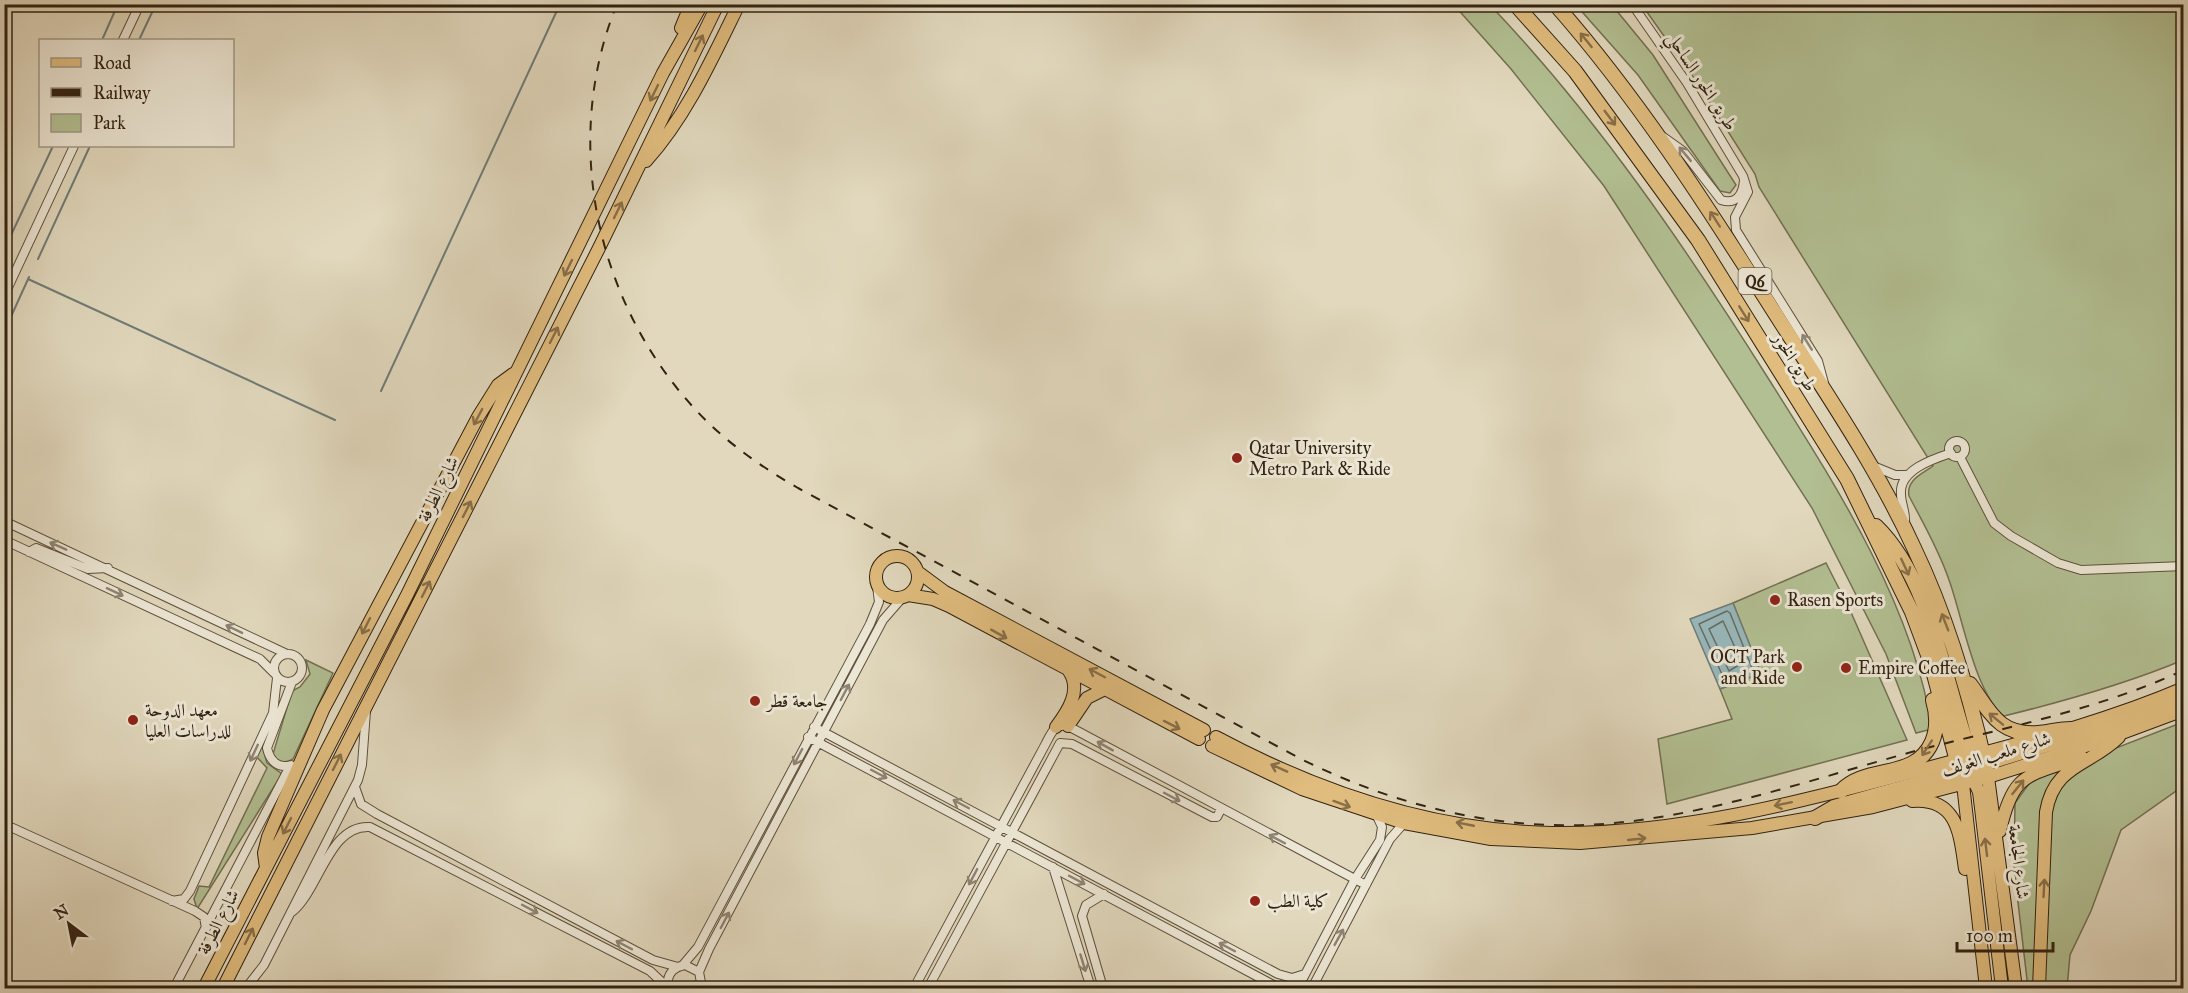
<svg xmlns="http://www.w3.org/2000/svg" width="2188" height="993" font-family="'IM FELL Great Primer',Amiri,serif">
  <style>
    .green { fill: #b2bf92; stroke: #727052; stroke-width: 1.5 }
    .water { fill: #98b8bb; stroke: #6f7c77; stroke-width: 1.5 }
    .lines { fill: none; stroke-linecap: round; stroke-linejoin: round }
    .shore { stroke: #646d66; stroke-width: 1.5 }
    .stream { stroke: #6f7c77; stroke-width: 2 }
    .street-casing { stroke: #5d503c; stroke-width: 10 }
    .primary-casing { stroke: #312211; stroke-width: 14 }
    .highway-casing { stroke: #312211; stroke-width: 16 }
    .street { stroke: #ece6d4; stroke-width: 8 }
    .primary { stroke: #e0bc7e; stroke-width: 12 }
    .highway { stroke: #e0bc7e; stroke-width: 14 }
    .rail { stroke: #312211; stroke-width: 2; stroke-dasharray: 10 10; stroke-linecap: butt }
    .oneway { stroke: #886f48 }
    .oneway2 { stroke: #8e8472 }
    .poi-dot { fill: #8f2418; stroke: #ece6d4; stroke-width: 2 }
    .labels { text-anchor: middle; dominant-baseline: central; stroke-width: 6; stroke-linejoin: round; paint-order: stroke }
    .shield { fill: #ece6d4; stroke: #695d4c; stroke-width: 1.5 }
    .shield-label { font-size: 16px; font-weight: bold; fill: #312211 }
    .street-label { font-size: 18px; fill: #312211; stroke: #ece6d4 }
    .poi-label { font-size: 18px; fill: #312211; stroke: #ece6d4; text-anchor: start }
  </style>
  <rect width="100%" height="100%" fill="#e1d8bd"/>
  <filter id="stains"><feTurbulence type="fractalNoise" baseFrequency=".00333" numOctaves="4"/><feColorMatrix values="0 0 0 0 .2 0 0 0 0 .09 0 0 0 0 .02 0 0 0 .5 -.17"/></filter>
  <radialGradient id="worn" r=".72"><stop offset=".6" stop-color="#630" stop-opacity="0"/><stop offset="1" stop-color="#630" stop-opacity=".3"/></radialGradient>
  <!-- green -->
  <path class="green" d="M 1454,5 L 1490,5 C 1597,117 1686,248 1768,378 C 1835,484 1913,604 1932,729 L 1916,733 L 1886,654 L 1812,508 L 1604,186 L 1511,69 Z
    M 1576,5 L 1612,5 L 1653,55 L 1736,185 L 1730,193 L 1720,191 L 1638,75 Z
    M 1642,5 L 2183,5 L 2183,660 C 2126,684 2065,701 2004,716 C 1975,694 1962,615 1949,580 C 1939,550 1923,523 1909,496 C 1906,480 1922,474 1933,466 L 1759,187 L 1755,174 L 1698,84 Z
    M 1826,563 L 1850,610 L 1907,740 L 1667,804 L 1658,739 L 1732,719 L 1720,689 L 1761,673 L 1733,603 Z
    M 306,660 L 333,673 L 293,759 L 285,763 L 278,761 L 273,754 L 292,691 L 300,687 L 310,674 Z
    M 2183,722 L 2183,786 L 2121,830 L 2091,911 L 2070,955 L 2067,988 L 2028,988 L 2014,868 L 2015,803 L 2031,781 Z
    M 266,732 L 262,746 L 267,763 L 282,774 L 197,909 L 194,899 L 199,886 L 209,887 L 267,768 L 255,755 Z"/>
  <!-- water -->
  <path class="water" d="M 1733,603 L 1761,673 L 1720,689 L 1690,619 Z"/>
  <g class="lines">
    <!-- shore -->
    <path class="shore" d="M 1727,611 L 1730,613 L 1752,668 L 1725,681 L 1699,624 Z
      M 1723,621 L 1742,663 L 1729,671 L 1709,629 Z"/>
    <!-- stream -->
    <path class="stream" d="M 102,40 L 118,4
      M 139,40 L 156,4
      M 4,250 L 53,146
      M 38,259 L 90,146
      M 28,279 L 335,420
      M 4,332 L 29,277
      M 381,391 L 560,4"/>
    <!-- street casing -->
    <g class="street-casing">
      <path id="street" d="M 1632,4 L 1687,83 L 1743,176 L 1748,192 L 1735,217 L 1736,230 L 1818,361 L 1824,383
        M 123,40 L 140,4
        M 1662,136 L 1683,151 L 1721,200 C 1736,205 1743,195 1744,180
        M 4,296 L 74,146
        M1949 449a8 8 0 1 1 16 0a8 8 0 1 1-16 0Z
        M 1960,457 L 1994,523 L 2011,536 L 2058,563 L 2081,570 L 2184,566
        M 1873,466 L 1895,475 L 1908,475
        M 4,521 L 287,654
        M 1905,522 C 1906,512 1901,504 1901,494 C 1899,470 1933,459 1951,453
        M 4,540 L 260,659 L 274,673
        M 29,552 L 36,548 L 88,569 L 108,568
        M274 668a14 14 0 1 1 28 0a14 14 0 1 1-28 0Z
        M 814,727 L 1278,974 L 1292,978 L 1305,974
        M 808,737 L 1279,988
        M 291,765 C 278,769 270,761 267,748 L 292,682
        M 355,787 L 361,804 L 377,814 L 653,960 L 678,967
        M 4,824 L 195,911 L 204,917 L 206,928
        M 1053,867 L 1091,988
        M 172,901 L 184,899 L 190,891 L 273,713 L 277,678
        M 292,912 C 320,889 329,824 370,827 L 650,971 L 667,987
        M 682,966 L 698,947 L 870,624 L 879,602 L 877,586
        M 699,972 L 709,949 L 883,620 L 903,597
        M 174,988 L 290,766
        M 246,988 L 264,965 L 358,780 L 362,765 L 366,711
        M 668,988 C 666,975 673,967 685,965 L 699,972 L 702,988
        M 914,988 L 1045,745 C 1051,734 1054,723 1068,726 L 1366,885
        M 928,988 L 1060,743 L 1072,744 L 1212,817 L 1217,817 L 1221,809
        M 1103,988 L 1082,916 L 1086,905 L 1104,894
        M 1298,988 L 1355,879 L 1380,840 L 1382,827 L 1377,816
        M 1312,988 L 1390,839 L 1404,823
        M 2182,988 L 2184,988"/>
    </g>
    <!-- primary casing -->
    <g class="primary-casing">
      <path id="primary" d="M 681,28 L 691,4
        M 646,161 C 686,117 713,57 739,4
        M876 577a21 21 0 1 1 42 0a21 21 0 1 1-42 0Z
        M 918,572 L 945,592 L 1204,730
        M 908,595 L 933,599 L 949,606 L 1199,739
        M 1068,726 L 1087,698 L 1103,690
        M 1056,727 C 1068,711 1082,690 1069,671
        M 1216,737 C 1319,792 1435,831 1552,833 C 1678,835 1804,801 1924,769 C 2012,745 2100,724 2184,688
        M 1212,746 L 1302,789 L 1404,823 L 1491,839 L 1580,843 L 1752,828 L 1873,807 L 1988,777 L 2098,742 L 2184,710
        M 1977,767 L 2117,724 L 2184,699
        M 1971,774 L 1979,792 L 1981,808 L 2002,988
        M 1988,777 L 2016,988
        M 1963,784 L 1986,988
        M 1912,801 C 1958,797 1960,835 1965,869
        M 2000,831 C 2014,767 2031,778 2081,756
        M 266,868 L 264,853 L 268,837 L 323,710 L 478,417 L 498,385 L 513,374
        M 204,988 L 407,595 L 663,73 L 702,4
        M 223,988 L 599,248 L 718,4
        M 2039,988 L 2046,812 C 2054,764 2090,766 2119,737"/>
    </g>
    <!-- highway casing -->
    <g class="highway-casing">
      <path id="highway" d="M 1515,4 L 1575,71 L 1698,240 L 1847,479 L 1912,612 L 1931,663 L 1963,784
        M 1555,4 C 1636,96 1701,197 1766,299 C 1817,380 1874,461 1914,548 C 1949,621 1971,698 1988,777
        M 1876,526 C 1932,580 1946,689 1972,760 L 1976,768 L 1988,777
        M 1970,684 C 1990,711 1998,736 2038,733 C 2049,732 2060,729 2071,729
        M 1841,791 C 1866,764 1915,781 1932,742 C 1938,728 1937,714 1933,700
        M 1815,818 L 1834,807 L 1966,770"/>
    </g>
    <!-- street -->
    <use href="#street" class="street"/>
    <!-- primary -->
    <use href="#primary" class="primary"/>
    <!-- highway -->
    <use href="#highway" class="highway"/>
    <!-- rail -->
    <path class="rail" d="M 617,4 C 561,141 596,301 694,408 C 724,441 760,466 798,488 L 1299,758 C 1403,810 1517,836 1633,821 C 1728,809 1827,775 1919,750 C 2008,727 2100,709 2184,670"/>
  </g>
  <!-- one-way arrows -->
  <defs><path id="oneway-shaft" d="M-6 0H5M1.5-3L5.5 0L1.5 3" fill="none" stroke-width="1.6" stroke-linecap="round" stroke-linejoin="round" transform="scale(1.5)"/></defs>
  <g class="oneway">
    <use href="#oneway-shaft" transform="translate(1586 40) rotate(-129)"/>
    <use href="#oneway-shaft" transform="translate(699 43) rotate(-64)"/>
    <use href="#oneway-shaft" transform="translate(654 93) rotate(116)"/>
    <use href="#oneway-shaft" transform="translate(1610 118) rotate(53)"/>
    <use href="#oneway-shaft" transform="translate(618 210) rotate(-64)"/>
    <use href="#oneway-shaft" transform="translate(1715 219) rotate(-123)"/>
    <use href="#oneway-shaft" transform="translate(568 268) rotate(116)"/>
    <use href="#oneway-shaft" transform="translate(1744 314) rotate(58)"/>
    <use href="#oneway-shaft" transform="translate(554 335) rotate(-63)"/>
    <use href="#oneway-shaft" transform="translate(478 417) rotate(118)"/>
    <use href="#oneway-shaft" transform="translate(467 509) rotate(-63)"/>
    <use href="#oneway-shaft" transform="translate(1905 567) rotate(65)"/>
    <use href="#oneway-shaft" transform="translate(426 589) rotate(-63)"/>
    <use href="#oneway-shaft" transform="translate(1945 622) rotate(-111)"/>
    <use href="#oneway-shaft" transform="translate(366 626) rotate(117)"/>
    <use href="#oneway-shaft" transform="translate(999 634) rotate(29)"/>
    <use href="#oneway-shaft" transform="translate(1097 673) rotate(-152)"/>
    <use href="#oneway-shaft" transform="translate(1996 719) rotate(-141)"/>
    <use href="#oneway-shaft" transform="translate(1172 725) rotate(27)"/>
    <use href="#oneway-shaft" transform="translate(1927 748) rotate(123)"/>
    <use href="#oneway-shaft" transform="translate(337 762) rotate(-63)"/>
    <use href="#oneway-shaft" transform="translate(1279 768) rotate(-156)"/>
    <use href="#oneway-shaft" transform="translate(2018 787) rotate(-51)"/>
    <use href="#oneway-shaft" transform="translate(1342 804) rotate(20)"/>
    <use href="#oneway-shaft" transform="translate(1783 804) rotate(168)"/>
    <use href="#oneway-shaft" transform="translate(1465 824) rotate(-169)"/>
    <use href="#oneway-shaft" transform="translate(287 826) rotate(117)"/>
    <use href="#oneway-shaft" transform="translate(1637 839) rotate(-6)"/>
    <use href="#oneway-shaft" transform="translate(1986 847) rotate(-97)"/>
    <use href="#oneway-shaft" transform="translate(2044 888) rotate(-87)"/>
    <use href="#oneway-shaft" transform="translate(249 936) rotate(-63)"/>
  </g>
  <g class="oneway2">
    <use href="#oneway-shaft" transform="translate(1685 154) rotate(-130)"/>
    <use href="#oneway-shaft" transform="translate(1807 342) rotate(-122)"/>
    <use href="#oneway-shaft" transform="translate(58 546) rotate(-156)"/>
    <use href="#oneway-shaft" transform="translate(115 592) rotate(25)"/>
    <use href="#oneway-shaft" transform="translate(234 629) rotate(-154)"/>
    <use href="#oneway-shaft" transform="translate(845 692) rotate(-62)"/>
    <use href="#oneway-shaft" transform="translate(1105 746) rotate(-151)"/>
    <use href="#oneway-shaft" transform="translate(254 753) rotate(115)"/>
    <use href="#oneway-shaft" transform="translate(798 757) rotate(118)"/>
    <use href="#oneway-shaft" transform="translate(879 774) rotate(28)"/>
    <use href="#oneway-shaft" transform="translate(1172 797) rotate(28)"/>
    <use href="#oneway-shaft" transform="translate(961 804) rotate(-152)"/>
    <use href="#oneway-shaft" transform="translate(1277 839) rotate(-152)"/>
    <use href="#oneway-shaft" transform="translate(973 877) rotate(118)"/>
    <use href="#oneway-shaft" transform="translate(1077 880) rotate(28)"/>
    <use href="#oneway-shaft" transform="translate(530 909) rotate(28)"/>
    <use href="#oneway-shaft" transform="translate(725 920) rotate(-62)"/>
    <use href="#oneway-shaft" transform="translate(1339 937) rotate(-61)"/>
    <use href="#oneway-shaft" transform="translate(624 945) rotate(-152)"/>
    <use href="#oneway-shaft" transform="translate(1227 947) rotate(-152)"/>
    <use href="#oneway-shaft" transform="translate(1083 963) rotate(73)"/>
  </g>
  <!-- markers -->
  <g class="poi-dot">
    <circle cx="1237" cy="458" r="6"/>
    <circle cx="1775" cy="600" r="6"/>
    <circle cx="1797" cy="667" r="6"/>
    <circle cx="1846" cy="668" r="6"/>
    <circle cx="755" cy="701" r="6"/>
    <circle cx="133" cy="720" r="6"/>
    <circle cx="1255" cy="901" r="6"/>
  </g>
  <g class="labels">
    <!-- shield labels -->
    <rect class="shield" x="1738.5" y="268" width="33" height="26" rx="4.5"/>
    <g class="shield-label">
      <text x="1755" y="281">Q6</text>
    </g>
    <!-- street labels -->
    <g class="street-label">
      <text transform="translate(1702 81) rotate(57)">طريق الخور الساحلي</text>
      <text transform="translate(1795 362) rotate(58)">طريق الخور</text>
      <text transform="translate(438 489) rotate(-64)">شارع الطرفة</text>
      <text transform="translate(1996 754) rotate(-17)">شارع ملعب الغولف</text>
      <text transform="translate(2019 862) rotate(83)">شارع الجامعة</text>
      <text transform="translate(218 922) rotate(-63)">شارع الطرفة</text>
    </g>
    <!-- poi labels -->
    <g class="poi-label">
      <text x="1249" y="448">Qatar University<tspan x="1249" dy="21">Metro Park &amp; Ride</tspan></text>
      <text x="1787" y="600">Rasen Sports</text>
      <text x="1785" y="657" text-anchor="end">OCT Park<tspan x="1785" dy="21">and Ride</tspan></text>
      <text x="1858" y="668">Empire Coffee</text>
      <text x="767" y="701">جامعة قطر</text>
      <text x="145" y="710">معهد الدوحة<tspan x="145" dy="21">للدراسات العليا</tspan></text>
      <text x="1267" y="901">كلية الطب</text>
    </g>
  </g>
  <!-- margin -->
  <rect width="2188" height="993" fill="none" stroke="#e1d8bd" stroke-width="24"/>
  <rect x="6" y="6" width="2176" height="981" fill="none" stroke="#312211" stroke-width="3"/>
  <rect x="12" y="12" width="2164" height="969" fill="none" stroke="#312211" stroke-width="1.5"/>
  <!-- legend -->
  <rect x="39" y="39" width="195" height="108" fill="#ece6d4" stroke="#a19886" stroke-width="1.5"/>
  <rect x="51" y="58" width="30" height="9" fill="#e0bc7e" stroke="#a19886" stroke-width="1.5"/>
  <text x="93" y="69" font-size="18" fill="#312211">Road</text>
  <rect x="51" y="88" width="30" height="9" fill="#312211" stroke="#a19886" stroke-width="1.5"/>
  <text x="93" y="99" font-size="18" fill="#312211">Railway</text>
  <rect x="51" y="114" width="30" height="18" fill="#b2bf92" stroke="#a19886" stroke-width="1.5"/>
  <text x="93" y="129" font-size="18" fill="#312211">Park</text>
  <!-- north arrow -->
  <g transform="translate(69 924) rotate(328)" stroke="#ece6d4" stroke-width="4.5" paint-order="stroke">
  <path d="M0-4.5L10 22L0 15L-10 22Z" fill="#312211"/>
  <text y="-9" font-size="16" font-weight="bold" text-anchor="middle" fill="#312211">N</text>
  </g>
  <!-- scale -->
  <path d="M1957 942v9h96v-9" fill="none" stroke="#312211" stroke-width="3"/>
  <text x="1966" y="942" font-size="18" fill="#312211" stroke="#ece6d4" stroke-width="4.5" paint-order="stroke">100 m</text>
  <rect width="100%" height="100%" filter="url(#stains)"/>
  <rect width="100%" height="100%" fill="url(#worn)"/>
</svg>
